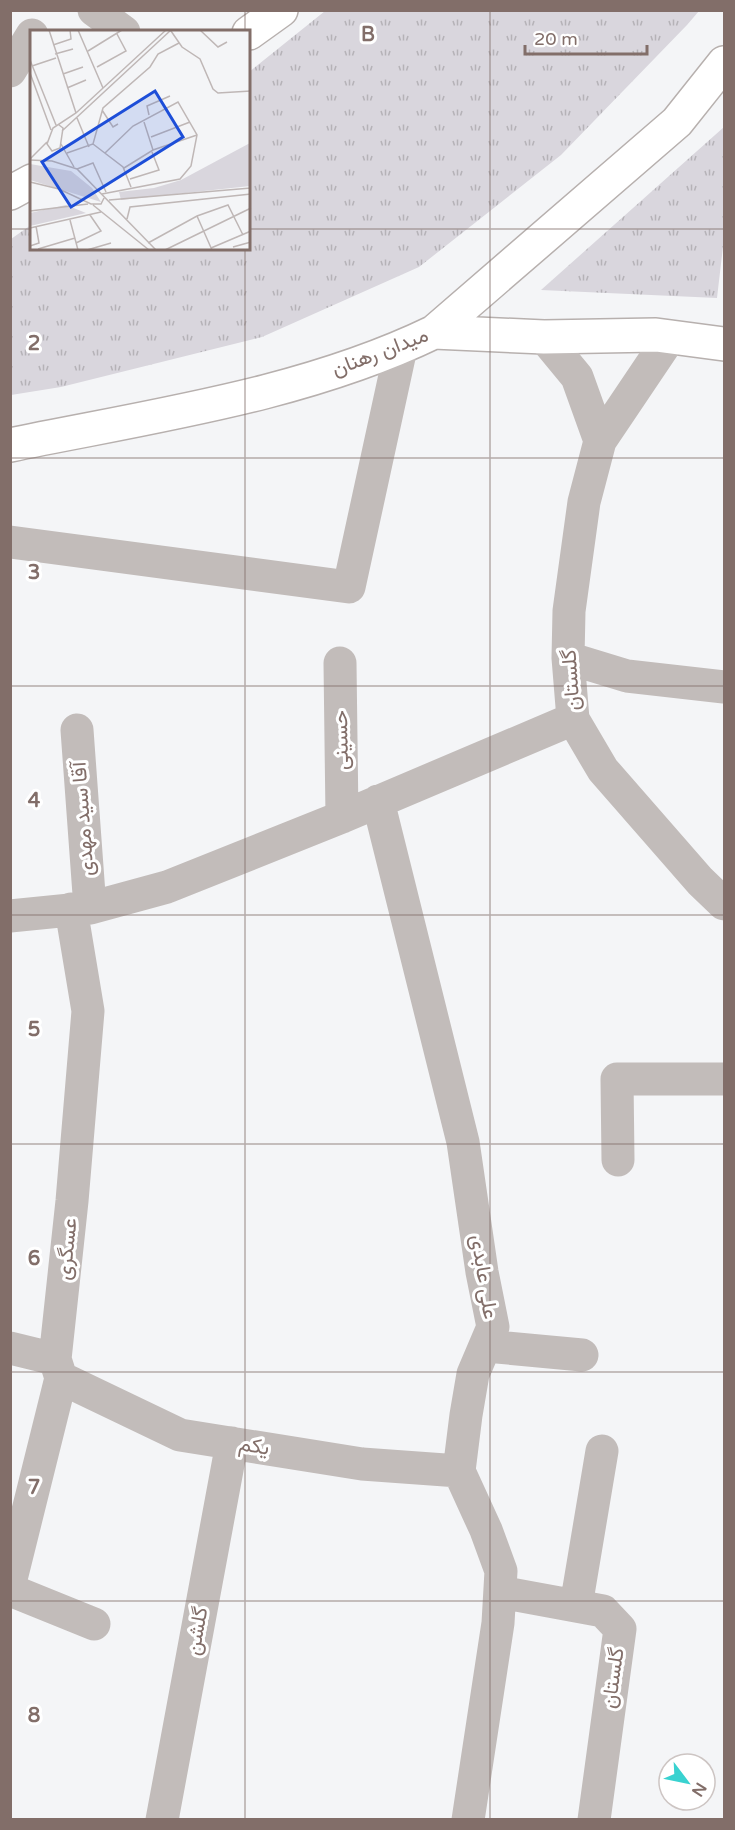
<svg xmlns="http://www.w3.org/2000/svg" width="735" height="1830" font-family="'Varela Round',Vazirmatn,sans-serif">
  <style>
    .grass { fill: url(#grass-tufts) }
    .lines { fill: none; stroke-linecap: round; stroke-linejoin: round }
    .major-casing { stroke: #b7b0ae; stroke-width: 36 }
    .minor { stroke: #c2bcba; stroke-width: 33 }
    .major { stroke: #fff; stroke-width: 33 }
    .grid { fill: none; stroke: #826e69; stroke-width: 1.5; stroke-opacity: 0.55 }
    .labels { text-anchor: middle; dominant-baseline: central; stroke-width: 6; stroke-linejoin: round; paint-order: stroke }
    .street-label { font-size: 21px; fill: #826e69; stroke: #fff }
    .inset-road { fill: none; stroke: #bfb7b6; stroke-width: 1.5 }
    .view { fill: #1d4ed8; fill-opacity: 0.15; stroke: #1d4ed8; stroke-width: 3 }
    .inset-edge { fill: none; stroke: #826e69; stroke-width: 3 }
    .grid-label { font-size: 20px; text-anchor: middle; font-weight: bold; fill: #826e69; stroke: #fff; stroke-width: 6; stroke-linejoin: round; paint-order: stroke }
  </style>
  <defs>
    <pattern id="grass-tufts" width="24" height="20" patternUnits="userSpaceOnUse" patternTransform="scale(1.5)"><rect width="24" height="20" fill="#d9d6dd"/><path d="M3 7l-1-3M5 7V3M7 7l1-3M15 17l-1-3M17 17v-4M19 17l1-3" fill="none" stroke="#b5b2b7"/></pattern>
  </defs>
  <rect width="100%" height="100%" fill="#f4f5f7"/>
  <!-- grass -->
  <path class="grass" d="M 325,11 L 699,11 L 687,25 L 561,155 L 419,267 L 262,337 L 61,387 L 11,395 L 11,239 L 31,225 L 32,249 L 249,249 L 249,72 Z
    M 724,127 L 724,238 L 717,298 L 541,290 Z"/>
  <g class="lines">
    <!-- major casing -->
    <g class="major-casing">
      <path id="major" d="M 249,33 L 281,10
        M 10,193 L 32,181
        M 434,332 L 544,337 L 656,335 L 724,344
        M 10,445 C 151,416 304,395 434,332 L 677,122 L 724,63"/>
    </g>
    <!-- minor -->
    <path class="minor" d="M 94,10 L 124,32
      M 10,71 L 32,35
      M 544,337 L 577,377 L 600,441
      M 670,337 L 600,441 L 584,502 L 569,611 L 568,658 L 573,719 L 603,770 L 700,881 L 724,904
      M 10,542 L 349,587 L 401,348
      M 568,658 L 627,676 L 724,687
      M 340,663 L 342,817
      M 77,730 L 90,908
      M 378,801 L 463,1142 L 482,1272 L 493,1327 L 473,1374 L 466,1415 L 459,1471 L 486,1530 L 501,1571 L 498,1623 L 468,1820
      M 10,916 L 90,908 L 167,887 L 342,817 L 573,719
      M 618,1160 L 617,1079 L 724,1079
      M 486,1346 L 582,1355
      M 10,1348 L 55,1359
      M 61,1378 L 180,1435 L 362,1464 L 459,1471
      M 10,1583 L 61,1378 L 55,1359 L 72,1201 L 88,1011 L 71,909
      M 10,1590 L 94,1624
      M 500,1592 L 603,1611 L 620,1629 L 594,1820
      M 576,1606 L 602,1451
      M 162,1820 L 232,1443"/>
    <!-- major -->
    <use href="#major" class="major"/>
  </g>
  <!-- grid -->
  <path class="grid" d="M 245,10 L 245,32M 490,10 L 490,1820M 10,229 L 32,229M 249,229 L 724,229M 245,249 L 245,1820M 10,458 L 724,458M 10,686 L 724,686M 10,915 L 724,915M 10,1144 L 724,1144M 10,1372 L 724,1372M 10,1601 L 724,1601"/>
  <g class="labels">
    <!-- street labels -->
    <g class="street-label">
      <text transform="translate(380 352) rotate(-21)">میدان رهنان</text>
      <text transform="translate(571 680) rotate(-94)">گلستان</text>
      <text transform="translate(341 740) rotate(-91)">حسینی</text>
      <text transform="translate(83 819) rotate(-94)">آقا سید مهدی</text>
      <text transform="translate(67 1249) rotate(-84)">عسگری</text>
      <text transform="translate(484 1277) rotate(81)">علی عابدی</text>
      <text transform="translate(254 1446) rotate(9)">یکم</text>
      <text transform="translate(197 1631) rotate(-80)">گلشن</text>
      <text transform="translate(613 1678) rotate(-82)">گلستان</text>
    </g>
  </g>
  <!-- overview -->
  <g transform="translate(30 30)">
    <rect width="220" height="220" fill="#f4f5f7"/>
    <path d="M 0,134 L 41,141 L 62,158 L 71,172 L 0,150 Z" fill="#d9d6dd"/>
    <path d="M 220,113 L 220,156 L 91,170 L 89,162 L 124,158 L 151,150 ZM 36,175 L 56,183 L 0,196 L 0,183 Z" fill="#d9d6dd"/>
    <path class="inset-road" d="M 19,0 L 46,83M 48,0 L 73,58M 170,0 L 188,17 L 197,12M 141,1 L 152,17 L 170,29 L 183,59 L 188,63 L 221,61M 23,15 L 41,9 L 40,0M 58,21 L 92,0M 25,24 L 43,19M 0,30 L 26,95M 2,36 L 26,28M 67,37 L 96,21 L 87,4M 0,43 L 21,100M 33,44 L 53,37M 37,58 L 56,50M 72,80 L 83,97 L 88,94M 119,85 L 117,76 L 140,66M 47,88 L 59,117M 114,92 L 123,120M 29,95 L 33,98 L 30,118 L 22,121 L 17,114 L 23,98 L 46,83 L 136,0M 32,101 L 141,0M 121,107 L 160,92M 31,114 L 44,137M 63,114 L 93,137 L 101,157M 37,123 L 63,114 L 73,78 L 120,37 L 128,24 L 149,13M 0,129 L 17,112M 0,130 L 22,131 L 47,139 L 126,220M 94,138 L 123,120 L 167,105M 47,139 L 63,133 L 76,162M 100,149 L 129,140 L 122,122M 0,152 L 29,159 L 61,174 L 71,174 L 74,168M 72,164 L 150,149 L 161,136 L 167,105 L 148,72 L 103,96 L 75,123M 79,170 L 221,158M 63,175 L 119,220M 0,181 L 58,174M 167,186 L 182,220M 97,189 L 100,177 L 221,164M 40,190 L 48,220M 0,198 L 71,182M 46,213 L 71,201 L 60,185M 118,213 L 167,186 L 198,175 L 213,205M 0,216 L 9,213 L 6,196M 203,217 L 221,212M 181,218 L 221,201M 8,219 L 45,208M 57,220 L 81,213M 135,220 L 221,178"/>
    <path class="view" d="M 125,61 L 153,107 L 41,177 L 12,132 Z"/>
    <rect width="220" height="220" class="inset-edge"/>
  </g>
  <g class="grid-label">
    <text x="368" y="41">B</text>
    <text x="34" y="350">2</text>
    <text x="34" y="579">3</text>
    <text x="34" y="807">4</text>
    <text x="34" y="1036">5</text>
    <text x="34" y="1265">6</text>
    <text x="34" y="1494">7</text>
    <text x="34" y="1722">8</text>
  </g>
  <!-- border -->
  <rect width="735" height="1830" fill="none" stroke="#826e69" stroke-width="24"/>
  <!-- north arrow -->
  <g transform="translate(687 1782) rotate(122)"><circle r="28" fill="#ffffff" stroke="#cdc5c3" stroke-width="1.5"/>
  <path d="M0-4.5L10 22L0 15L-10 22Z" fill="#39d2d0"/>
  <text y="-9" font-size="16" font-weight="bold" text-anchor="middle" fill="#826e69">N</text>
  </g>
  <!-- scale -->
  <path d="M525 45v9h122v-9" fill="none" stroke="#826e69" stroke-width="3"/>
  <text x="534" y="45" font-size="18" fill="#826e69" stroke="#ffffff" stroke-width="4.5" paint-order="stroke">20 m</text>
</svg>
